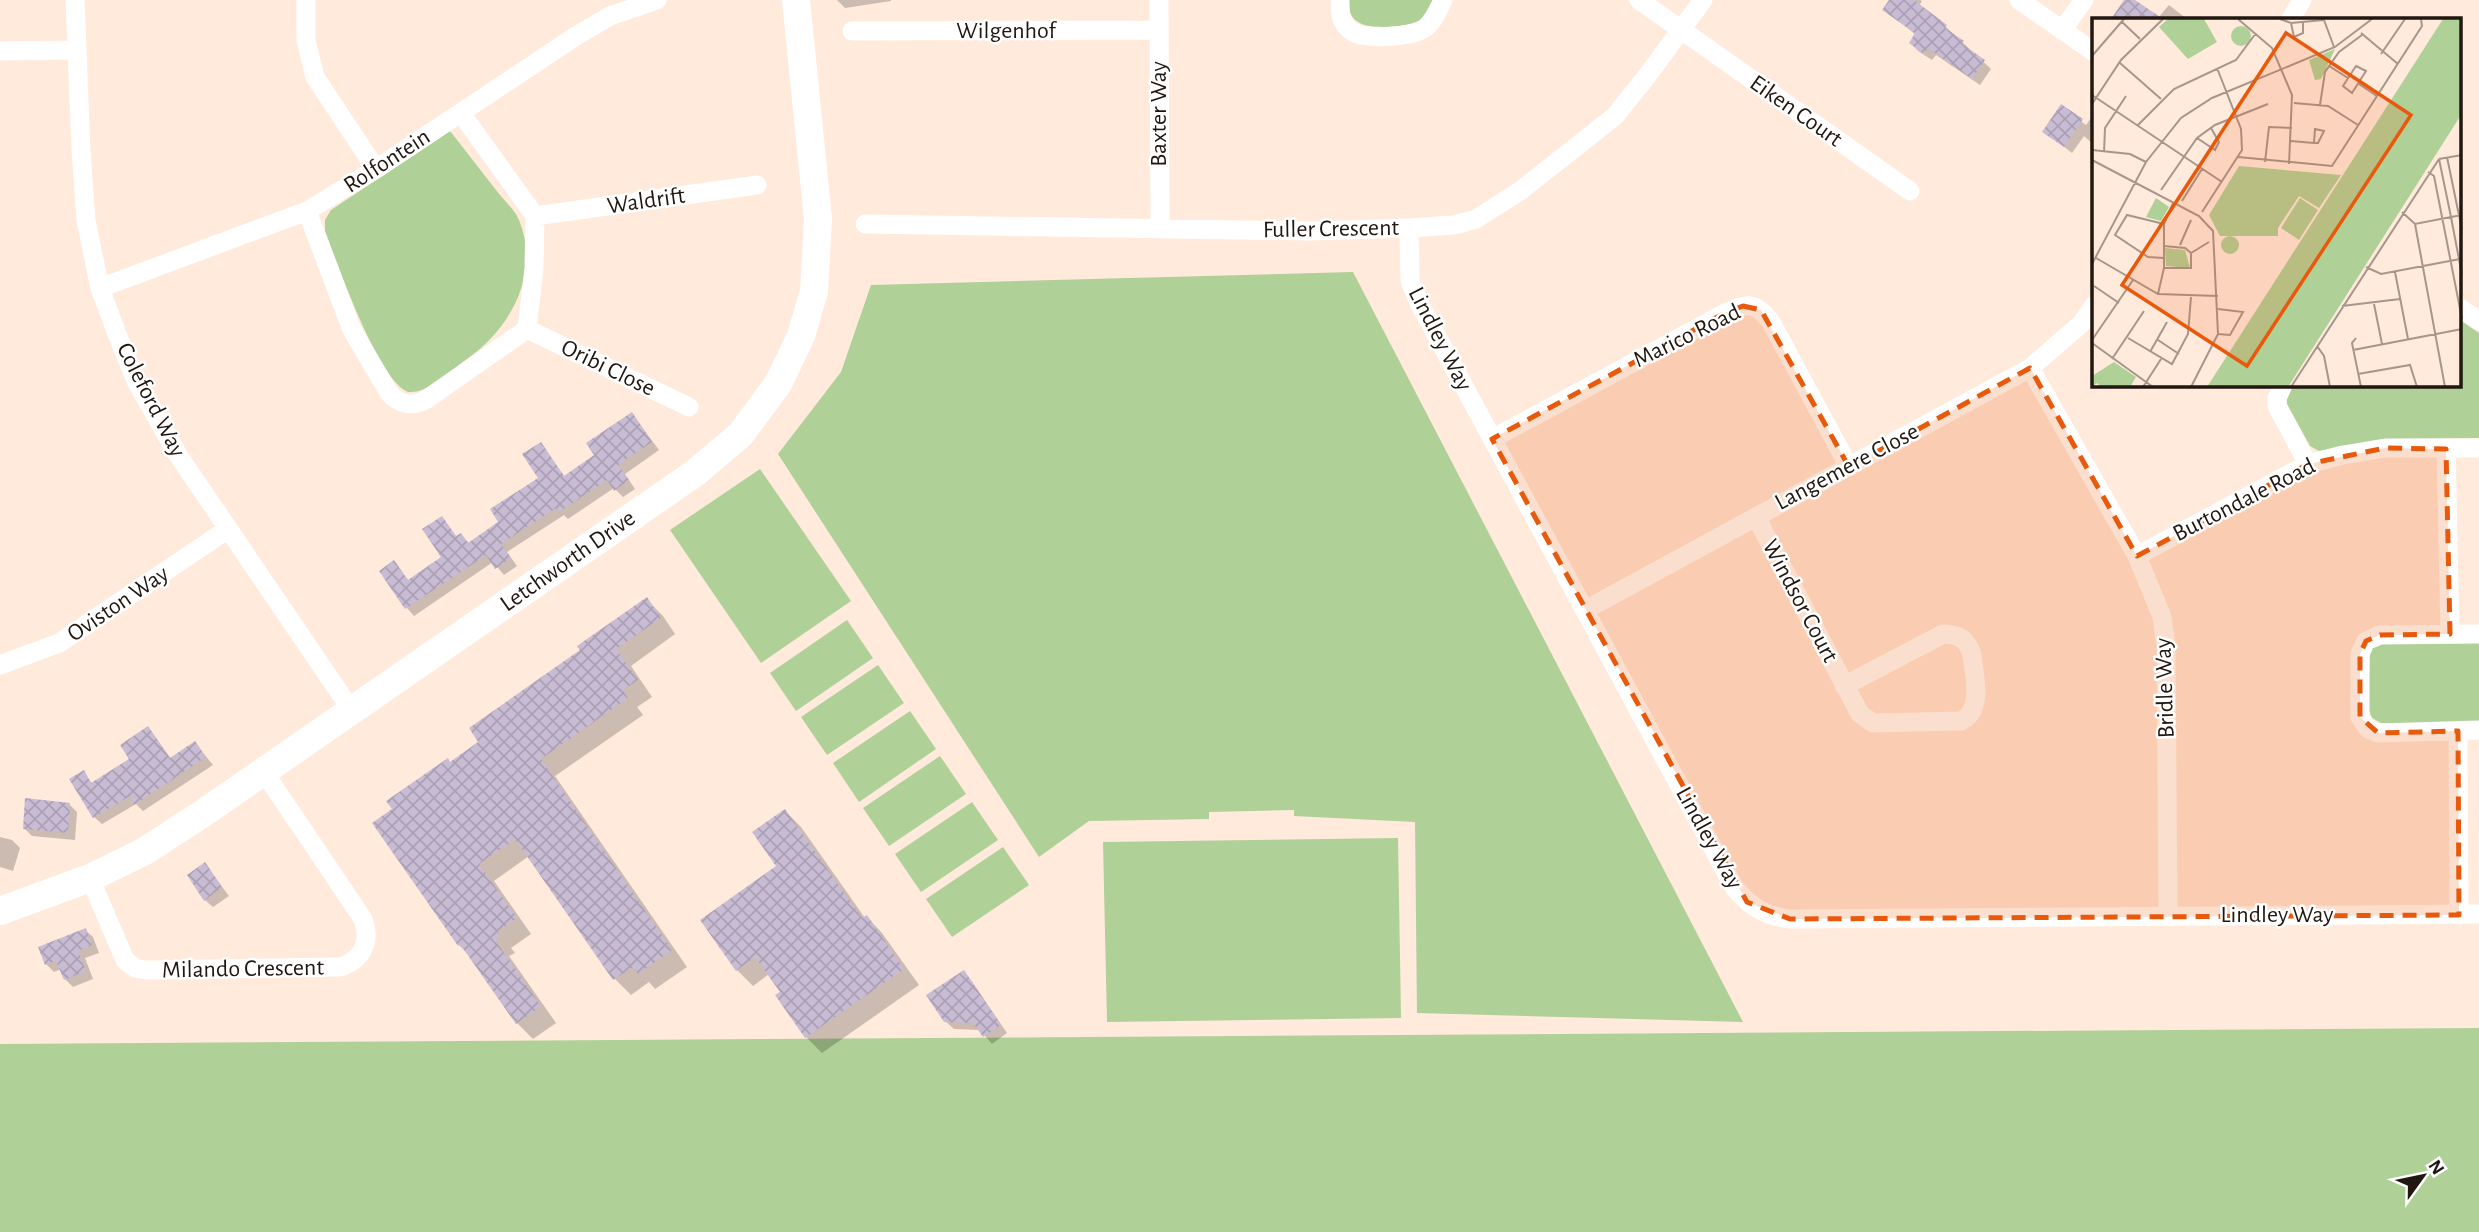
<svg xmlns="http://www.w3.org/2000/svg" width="2479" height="1232" font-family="'Alegreya Sans',sans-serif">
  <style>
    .green { fill: #afd097 }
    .shadow { fill: #0003 }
    .building { fill: url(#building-cross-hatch) }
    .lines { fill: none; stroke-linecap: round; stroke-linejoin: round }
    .street { stroke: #fff; stroke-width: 19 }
    .secondary { stroke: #fff; stroke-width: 28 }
    .marked { fill: #e8590c; fill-opacity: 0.2; stroke: #e8590c; stroke-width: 5; stroke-dasharray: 14 9; stroke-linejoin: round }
    .labels { text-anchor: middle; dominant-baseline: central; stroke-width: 5; stroke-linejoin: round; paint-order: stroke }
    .street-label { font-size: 24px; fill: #201711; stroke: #fff }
    .inset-road { fill: none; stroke: #a6968b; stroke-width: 2 }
    .view { fill: #e8590c; fill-opacity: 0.15; stroke: #e8590c; stroke-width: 3.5 }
    .inset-edge { fill: none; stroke: #201711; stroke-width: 3.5 }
  </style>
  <defs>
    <pattern id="building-cross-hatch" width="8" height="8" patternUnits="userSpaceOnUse" patternTransform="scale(1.75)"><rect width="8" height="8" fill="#c8bbd4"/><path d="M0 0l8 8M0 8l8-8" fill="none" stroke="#aca0b5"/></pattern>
  </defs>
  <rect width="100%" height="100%" fill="#ffeadc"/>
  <!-- green -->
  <path class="green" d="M 1348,0 L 1435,0 C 1432,5 1429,15 1424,19 C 1414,27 1371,30 1360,23 C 1350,18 1349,10 1348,0 Z
    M 450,131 C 467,152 483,174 500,195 C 506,202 515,211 519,220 C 541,274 510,329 467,359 C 451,370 428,394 408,392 C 377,379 338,264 325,231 L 325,220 L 331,210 Z
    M 1353,272 L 1743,1022 L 1417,1013 L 1415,822 L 1294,816 L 1294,810 L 1209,812 L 1209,819 L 1089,821 L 1039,857 L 778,454 L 841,372 L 871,285 Z
    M 2460,320 L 2479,333 L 2479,438 L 2387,439 L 2319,451 L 2310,446 L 2287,404 L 2287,399 L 2293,385 L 2460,385 Z
    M 760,469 L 851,601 L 761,663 L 670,530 Z
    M 847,620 L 873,658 L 796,711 L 770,673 Z
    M 2479,641 L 2479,723 L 2381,723 L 2372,718 L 2368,708 L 2370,650 L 2378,643 Z
    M 878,665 L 904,703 L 827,755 L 801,717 Z
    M 910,711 L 936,749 L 859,802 L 833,763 Z
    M 940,756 L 966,794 L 889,846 L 863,808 Z
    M 972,802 L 998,840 L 921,892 L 895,854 Z
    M 1398,838 L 1401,1018 L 1107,1022 L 1103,842 Z
    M 1003,847 L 1029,885 L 952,937 L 926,899 Z
    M 2479,1028 L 2479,1232 L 0,1232 L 0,1044 Z"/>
  <!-- shadow -->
  <path class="shadow" d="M 837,0 L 891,0 L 891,1 L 845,8 Z
    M 1891,0 L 1920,0 L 1922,1 L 1919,6 L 1946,27 L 1991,69 L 1980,85 L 1936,55 L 1932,60 L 1918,51 L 1911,43 L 1916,35 L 1885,10 Z
    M 2126,0 L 2132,0 L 2158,18 L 2169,5 L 2187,19 L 2121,19 L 2116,14 Z
    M 2062,107 L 2086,125 L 2091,118 L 2094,120 L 2094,145 L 2084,136 L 2072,153 L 2045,132 Z
    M 632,414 L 659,450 L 625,474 L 635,489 L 623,497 L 614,488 L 568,519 L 564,515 L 507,552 L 517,566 L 504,575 L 493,562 L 414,616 L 407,608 L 381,571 L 394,563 L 409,581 L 444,557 L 442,518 L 457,538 L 461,535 L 470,544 L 501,523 L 540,479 L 540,444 L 565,477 L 597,455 Z
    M 647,600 L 663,616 L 675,634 L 631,666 L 652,697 L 637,707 L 643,715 L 555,776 L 687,967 L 655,989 L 649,982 L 631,995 L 615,979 L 529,856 L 494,881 L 531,934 L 511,948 L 515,953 L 509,956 L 556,1023 L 533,1039 L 517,1023 L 472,958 L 459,945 L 374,824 L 481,742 L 583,651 Z
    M 148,728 L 171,759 L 195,743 L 213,765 L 143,811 L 136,804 L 102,824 L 94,817 L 83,773 L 93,784 L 132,760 Z
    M 70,805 L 77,812 L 75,840 L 32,836 L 24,828 Z
    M 785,811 L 801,827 L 865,918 L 867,917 L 882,933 L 919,985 L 822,1053 L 806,1037 L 777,995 L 782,992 L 769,974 L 753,986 L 737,970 L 778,867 Z
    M 0,837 L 12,840 L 20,848 L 13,871 L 0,867 Z
    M 205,864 L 229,896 L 213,907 L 205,900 Z
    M 85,930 L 93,937 L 99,953 L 85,958 L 93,979 L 73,987 L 65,979 L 61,969 L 54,972 L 46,964 Z
    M 963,972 L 971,980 L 1007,1033 L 992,1044 L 980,1030 L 954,1029 L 945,1021 Z"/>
  <!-- building -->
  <path class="building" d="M 1889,0 L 1914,0 L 1947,25 L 1945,28 L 1964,41 L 1962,44 L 1985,60 L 1972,79 L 1928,48 L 1924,54 L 1909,43 L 1915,33 L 1882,10 Z
    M 2124,0 L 2135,0 L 2163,19 L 2111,19 Z
    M 2061,104 L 2083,119 L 2064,147 L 2042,132 Z
    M 632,412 L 652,442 L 618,465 L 629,480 L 614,491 L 607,480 L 559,512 L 556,508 L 501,544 L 511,558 L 495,569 L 486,555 L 405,609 L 379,571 L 394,560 L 408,580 L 441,557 L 422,529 L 442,516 L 456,536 L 461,533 L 468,543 L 498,522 L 490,509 L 538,478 L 522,454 L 541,442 L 564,476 L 594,455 L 586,443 Z
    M 647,597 L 661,618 L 616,649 L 638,680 L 623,690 L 628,698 L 541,759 L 672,950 L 638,974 L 633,967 L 613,980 L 515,839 L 479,864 L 517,918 L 497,932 L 500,936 L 495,940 L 541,1006 L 516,1024 L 460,944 L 458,946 L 372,823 L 392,809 L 386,801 L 448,758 L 450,762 L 478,742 L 469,728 L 580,650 L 577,646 Z
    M 148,726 L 170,758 L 195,741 L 206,757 L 134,805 L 130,796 L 93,818 L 69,779 L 84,770 L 91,783 L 129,759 L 120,745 Z
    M 25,798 L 70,803 L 68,833 L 23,829 Z
    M 785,809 L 862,918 L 867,915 L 904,969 L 805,1038 L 775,995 L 780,992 L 755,957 L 736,971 L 700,920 L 776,866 L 752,832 Z
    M 205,862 L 222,887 L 204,901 L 187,875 Z
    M 86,928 L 92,945 L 78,951 L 86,971 L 64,980 L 56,961 L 45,965 L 38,947 Z
    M 964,970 L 1001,1025 L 983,1037 L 973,1023 L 944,1022 L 926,995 Z"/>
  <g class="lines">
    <!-- street -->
    <path class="street" d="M 75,0 L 81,150 L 86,221 L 100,288 L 117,334 L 136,381 L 178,455 L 352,711
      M 306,0 L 306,41 L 315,77 L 376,169
      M 1159,0 L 1160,229
      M 1340,0 C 1340,12 1340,22 1350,30 C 1362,41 1412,37 1425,28 C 1434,21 1438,10 1443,0
      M 1639,0 L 1910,191
      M 2019,0 L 2094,52
      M 2291,19 L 2302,0
      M 2062,30 L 2084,0
      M 852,31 L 1159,30
      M 0,51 L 76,50
      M 307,211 L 352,330 L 389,393 C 399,405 413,407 427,399 L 527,329 L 534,268 L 535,216 L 461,113
      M 535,216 L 757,185
      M 865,224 L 1310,231 L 1409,228 L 1454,225 L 1476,219 L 1520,191 L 1615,116 L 1647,76 L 1703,0
      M 1409,228 L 1410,281 L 1419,303 L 1734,887 C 1749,906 1765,916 1790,919 L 2479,914
      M 100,288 L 307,211 L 376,169 L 576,36 L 610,16 L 657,0
      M 2460,308 L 2479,321
      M 527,329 L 689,407
      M 2030,368 L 2137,556 L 2162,617 L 2166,646 L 2168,916
      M 2283,385 L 2277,398 L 2277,406 L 2308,464
      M 1492,439 L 1725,313 C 1748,303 1754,301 1771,322 L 1849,467
      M 2446,449 L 2450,634
      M 1756,517 L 1860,714 L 1873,723 L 1961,721 C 1984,710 1974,675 1972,655 C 1968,640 1959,634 1943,634 L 1844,686
      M 2137,556 L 2308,464 L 2343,455 L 2385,448 L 2479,448
      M 1585,610 L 2030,368 L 2082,323 L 2094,305
      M 2479,634 L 2380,635 L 2366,641 L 2360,654 L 2360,717 L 2368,729 L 2378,733 L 2479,730
      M 0,665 L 59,643 L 228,529
      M 2458,731 L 2459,915
      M 90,878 L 125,960 L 135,968 L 147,970 L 340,967 C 363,960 371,941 363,919 L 264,772"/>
    <!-- secondary -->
    <path class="secondary" d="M 0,911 L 90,878 L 145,851 L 205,812 L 695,473 L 740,435 L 778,384 L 801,336 L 814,291 L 818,219 L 796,0"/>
  </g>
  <!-- marked area -->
  <path class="marked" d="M 1743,306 L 1761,310 L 1849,467 L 2030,368 L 2137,556 L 2308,464 L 2385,448 L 2446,449 L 2450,634 L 2380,635 L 2366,641 L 2360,654 L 2360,717 L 2378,733 L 2458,731 L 2459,915 L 1790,919 L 1747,902 L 1492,439 L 1725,313 Z"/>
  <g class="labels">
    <!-- street labels -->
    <g class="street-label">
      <text x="1006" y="31">Wilgenhof</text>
      <text transform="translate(1796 111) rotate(35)">Eiken Court</text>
      <text transform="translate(1159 114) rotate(-90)">Baxter Way</text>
      <text transform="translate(387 161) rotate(-33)">Rolfontein</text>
      <text transform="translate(646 201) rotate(-8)">Waldrift</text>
      <text transform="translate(1331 229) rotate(-1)">Fuller Crescent</text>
      <text transform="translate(1687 336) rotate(-26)">Marico Road</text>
      <text transform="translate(1440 339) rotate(63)">Lindley Way</text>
      <text transform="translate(608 368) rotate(26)">Oribi Close</text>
      <text transform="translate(151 400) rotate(63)">Coleford Way</text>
      <text transform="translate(1847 467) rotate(-28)">Langemere Close</text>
      <text transform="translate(2244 500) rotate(-27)">Burtondale Road</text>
      <text transform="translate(568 561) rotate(-35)">Letchworth Drive</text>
      <text transform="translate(1800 601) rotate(62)">Windsor Court</text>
      <text transform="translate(118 604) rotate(-34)">Oviston Way</text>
      <text transform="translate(2165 688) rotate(-92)">Bridle Way</text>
      <text transform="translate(1709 838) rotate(61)">Lindley Way</text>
      <text x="2277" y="915">Lindley Way</text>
      <text transform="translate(243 969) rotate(-1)">Milando Crescent</text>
    </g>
  </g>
  <!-- overview -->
  <g transform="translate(2092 18)">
    <rect width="369" height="369" fill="#ffeadc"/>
    <path d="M 76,1 L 112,1 L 125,24 L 96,41 L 67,9 ZM 351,1 L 369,1 L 369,97 L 196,369 L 115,369 ZM139 18a10 10 0 1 1 20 0a10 10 0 1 1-20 0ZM 243,31 L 229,61 L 223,62 L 217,42 ZM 147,148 L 249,157 L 227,190 L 207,178 L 186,210 L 186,218 L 128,218 L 117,197 ZM 64,180 L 77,189 L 69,203 L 54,199 ZM 208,180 L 226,192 L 207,222 L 189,210 ZM129 227a9 9 0 1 1 18 0a9 9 0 1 1-18 0ZM 73,230 L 93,232 L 98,250 L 74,248 ZM 22,344 L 44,359 L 38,369 L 9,369 L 5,365 L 0,369 L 0,358 Z" fill="#afd097"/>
    <path class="inset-road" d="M 146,1 L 180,30 L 200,77 L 197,146M 188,1 L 199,5 L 232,2M 232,2 L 242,29M 29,3 L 48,21M 199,5 L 202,19 L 211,15 L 211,5M 269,15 L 306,46M 289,36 L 313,1M 0,38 L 32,1M 28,45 L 69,81M 237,48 L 256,60M 264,48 L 274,53 L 260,75 L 251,68 ZM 267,66 L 285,78M 0,77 L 130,164M 202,85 L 236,88 L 266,107M 0,86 L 29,42 L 71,1M 228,87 L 233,54 L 247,34 L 270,17M 46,107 L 82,71 L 144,42 L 164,15M 105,120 L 123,132 L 127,124 L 119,110M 199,123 L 222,125 L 226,125 L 232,113 L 223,111 L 222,125M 0,132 L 38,136 L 54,144M 12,135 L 13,110 L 34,78M 146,139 L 240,148 L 330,8 L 329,1M 355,139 L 370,212M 347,141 L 370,137M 0,142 L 107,198 L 121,213 L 126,316 L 99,369M 173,144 L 177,109 L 200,110M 336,154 L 342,158 L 370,301M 69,172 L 105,120 L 123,107 L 176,86M 90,183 L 110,151M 110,194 L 150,132 L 149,111 L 125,50M 310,194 L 323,206 L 359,199 L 347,141M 370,197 L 359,199 L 370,257M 72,206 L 35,197 L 23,217 L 56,239 L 72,240M 323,206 L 353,369M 88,227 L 99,202M 99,235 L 117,224M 4,240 L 66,276 L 126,278M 0,246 L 54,144 L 89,100 L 120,80 L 243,29 L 280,1M 274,249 L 289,256 L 368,241M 72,250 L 99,250 L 99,235 L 93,230 L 72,228M 303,254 L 316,321M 2,268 L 27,285M 66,276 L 72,250 L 72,206 L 81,185M 282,286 L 290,326M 250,288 L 308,281M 126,316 L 138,317 L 151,294 L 126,291M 36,320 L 80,346 L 96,316 L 99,279M 264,320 L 260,325 L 269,369M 0,322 L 41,262M 66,322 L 87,336M 0,325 L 61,369M 225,328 L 232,338 L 238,369M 261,332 L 370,311M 58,334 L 75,304M 20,341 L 52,293M 266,356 L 318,347 L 325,369M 51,369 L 69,341M 199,369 L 347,141"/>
    <path class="view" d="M 194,15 L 319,97 L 155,348 L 30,267 Z"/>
    <rect width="369" height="369" class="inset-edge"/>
  </g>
  <!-- north arrow -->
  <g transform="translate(2423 1176) rotate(57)" stroke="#ffffff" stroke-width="5" paint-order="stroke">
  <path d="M0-5L12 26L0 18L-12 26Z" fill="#201711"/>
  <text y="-10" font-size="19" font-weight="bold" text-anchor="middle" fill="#201711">N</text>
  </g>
</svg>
